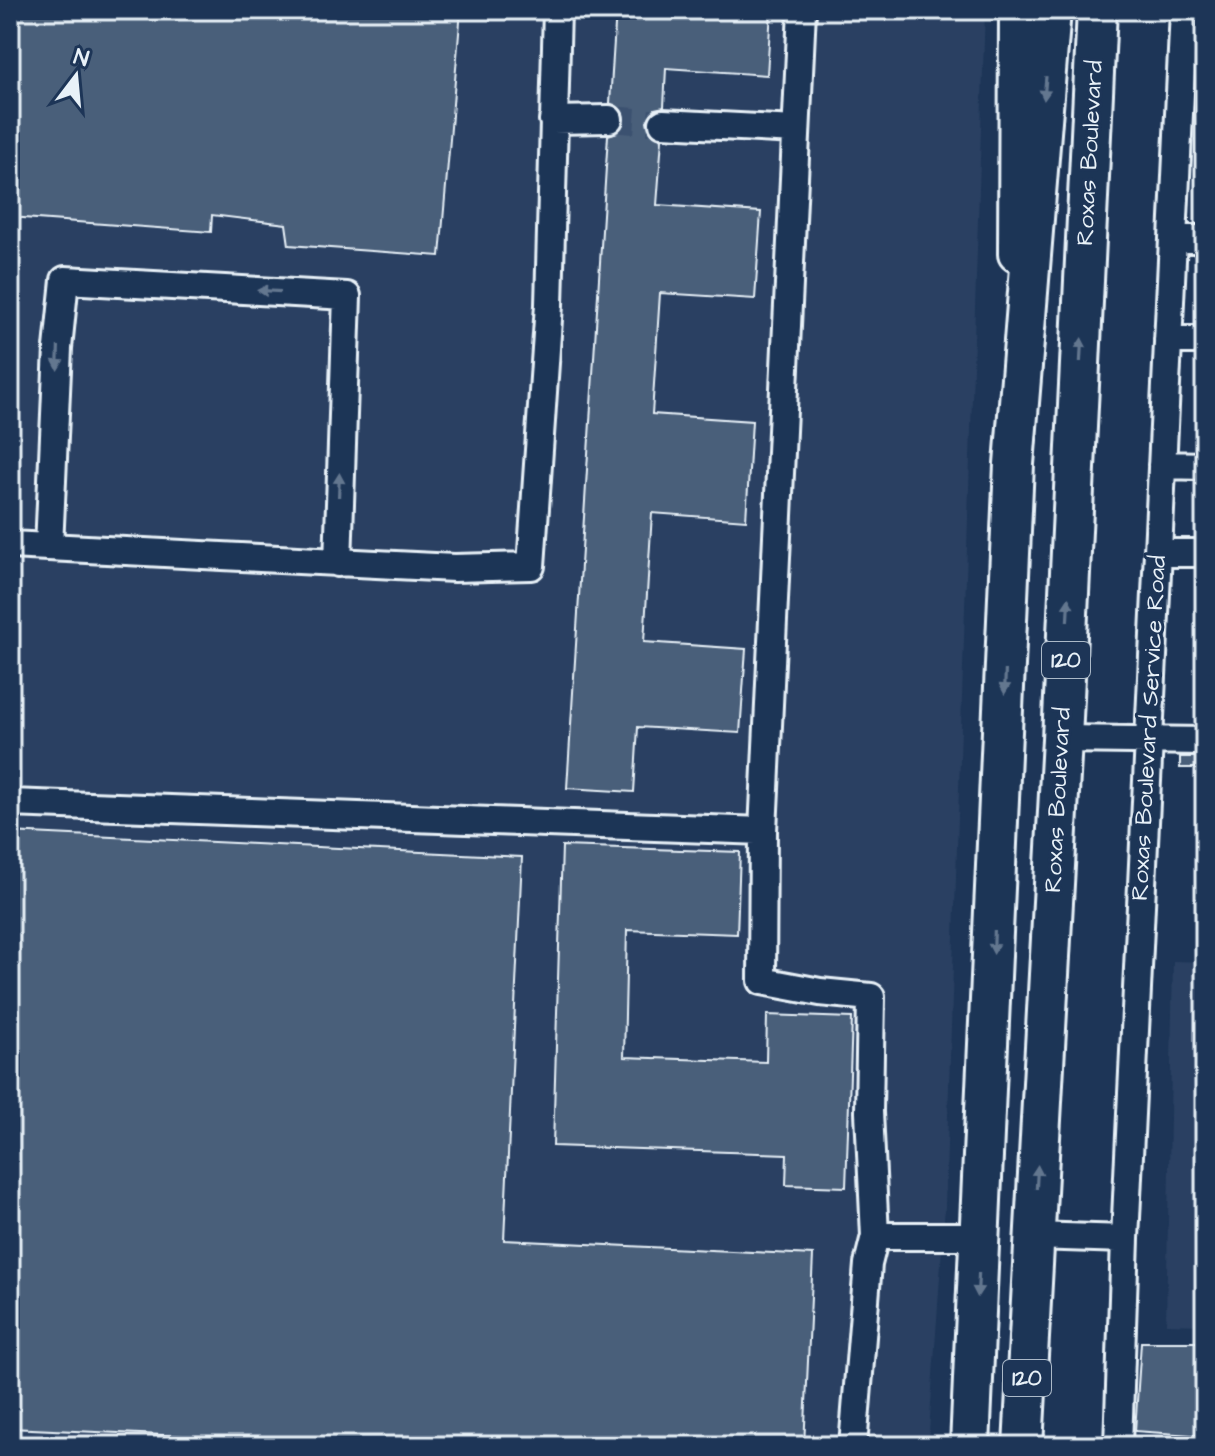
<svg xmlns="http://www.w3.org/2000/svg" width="1215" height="1456" font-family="'Architects Daughter',sans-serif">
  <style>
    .built { fill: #2a4162 }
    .building { fill: #495e7a; stroke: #e8f1f8; stroke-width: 2 }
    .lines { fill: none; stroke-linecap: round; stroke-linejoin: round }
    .minor-tunnel { stroke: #3b516f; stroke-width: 26; stroke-dasharray: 26 13; stroke-linecap: butt }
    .minor-casing { stroke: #e8f1f8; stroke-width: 32 }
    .major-casing { stroke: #e8f1f8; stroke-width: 40 }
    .highway-casing { stroke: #e8f1f8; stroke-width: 44 }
    .minor { stroke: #1d3557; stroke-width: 26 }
    .major { stroke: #1d3557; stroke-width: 34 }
    .highway { stroke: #1d3557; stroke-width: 38 }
    .oneway { fill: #64778f }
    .labels { text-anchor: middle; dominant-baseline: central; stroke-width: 6; stroke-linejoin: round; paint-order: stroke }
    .shield { fill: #1d3557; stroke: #abb9c8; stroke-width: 2 }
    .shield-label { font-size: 22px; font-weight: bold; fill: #e8f1f8 }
    .street-label { font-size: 24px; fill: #e8f1f8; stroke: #1d3557 }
  </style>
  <rect width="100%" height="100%" fill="#1d3557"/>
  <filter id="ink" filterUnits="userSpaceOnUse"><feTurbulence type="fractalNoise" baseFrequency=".0125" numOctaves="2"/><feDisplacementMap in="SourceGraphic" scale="16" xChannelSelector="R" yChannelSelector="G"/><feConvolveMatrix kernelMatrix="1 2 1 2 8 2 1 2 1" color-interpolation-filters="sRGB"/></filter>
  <g filter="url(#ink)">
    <!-- built -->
    <path class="built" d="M 10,10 L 985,10 L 945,1206 L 928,1446 L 10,1446 Z
      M 1173,961 L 1205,962 L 1205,1325 L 1166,1324 Z"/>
    <!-- building -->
    <path class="building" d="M 10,10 L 461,10 L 440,256 L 289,245 L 286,224 L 212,215 L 211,232 L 10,217 Z
      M 616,10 L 771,10 L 767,75 L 666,68 L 664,107 L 655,109 L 647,121 L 649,131 L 662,139 L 657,205 L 761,212 L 755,299 L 660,293 L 652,414 L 752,421 L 746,520 L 652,513 L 644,642 L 746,649 L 740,733 L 638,727 L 634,792 L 567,788 L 608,135 L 618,132 L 625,120 L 622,110 L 610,103 Z
      M 1180,757 L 1205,757 L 1205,768 L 1180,768 Z
      M 10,832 L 522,857 L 504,1240 L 813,1255 L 804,1446 L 398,1446 L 10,1428 Z
      M 562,846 L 740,852 L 737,934 L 627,930 L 624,1057 L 766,1062 L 767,1015 L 852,1018 L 846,1187 L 786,1185 L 787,1154 L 553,1146 Z
      M 1141,1342 L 1205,1342 L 1205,1436 L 1135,1431 Z"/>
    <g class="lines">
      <!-- minor-tunnel -->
      <path class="minor-tunnel" d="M 609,119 L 663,123"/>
      <!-- minor casing -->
      <g class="minor-casing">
        <path id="minor" d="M 802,10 L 763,831 L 762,981 L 820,992 L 871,997 L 869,1112 L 875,1236 L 868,1264 L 853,1446
          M 553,120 L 609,119
          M 663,123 L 796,130
          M 1173,239 L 1205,239
          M 1168,340 L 1205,340
          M 1162,465 L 1205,466
          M 10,545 L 454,568 L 531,566 L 549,305 L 557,10
          M 49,547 L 58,348 L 65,280 L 347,296 L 338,563
          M 1158,553 L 1205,553
          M 1062,739 L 1205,741
          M 10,803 L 763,831
          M 875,1236 L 981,1236
          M 1034,1236 L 1125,1239
          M 1118,1446 L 1125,1239 L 1184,10"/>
      </g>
      <!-- major casing -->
      <g class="major-casing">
        <path id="major" d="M 1016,254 L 1017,10"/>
      </g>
      <!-- highway casing -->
      <g class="highway-casing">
        <path id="highway" d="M 970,1446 L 1014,464 L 1051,10
          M 1023,1446 L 1062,739 L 1097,10"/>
      </g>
      <!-- minor -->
      <use href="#minor" class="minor"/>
      <!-- major -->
      <use href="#major" class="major"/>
      <!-- highway -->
      <use href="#highway" class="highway"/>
    </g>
    <!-- one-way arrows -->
    <defs><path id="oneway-solid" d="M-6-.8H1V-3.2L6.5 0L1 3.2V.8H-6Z" transform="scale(2)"/></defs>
    <g class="oneway">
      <use href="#oneway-solid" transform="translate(1045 88) rotate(95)"/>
      <use href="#oneway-solid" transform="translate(269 291) rotate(-177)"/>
      <use href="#oneway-solid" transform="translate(1081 350) rotate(-87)"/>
      <use href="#oneway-solid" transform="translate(58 358) rotate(92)"/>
      <use href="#oneway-solid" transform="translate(339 485) rotate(-88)"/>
      <use href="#oneway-solid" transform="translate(1068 610) rotate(-87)"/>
      <use href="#oneway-solid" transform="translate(1005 682) rotate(92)"/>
      <use href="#oneway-solid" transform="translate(994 942) rotate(92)"/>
      <use href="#oneway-solid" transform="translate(1037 1177) rotate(-87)"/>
      <use href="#oneway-solid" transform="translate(978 1285) rotate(93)"/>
    </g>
  </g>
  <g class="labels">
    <!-- shield labels -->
    <g class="shield">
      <rect x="1042" y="642" width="48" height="36" rx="6"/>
      <rect x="1003" y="1360" width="48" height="36" rx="6"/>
    </g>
    <g class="shield-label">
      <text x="1066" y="660">120</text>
      <text x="1027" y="1378">120</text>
    </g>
    <!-- street labels -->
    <g class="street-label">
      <text transform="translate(1090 153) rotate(-87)">Roxas Boulevard</text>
      <text transform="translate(1149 728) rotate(-87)">Roxas Boulevard Service Road</text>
      <text transform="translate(1058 800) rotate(-87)">Roxas Boulevard</text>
    </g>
  </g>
  <!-- margin -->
  <rect width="1215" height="1456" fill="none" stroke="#1d3557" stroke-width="40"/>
  <rect x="20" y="20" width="1175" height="1416" fill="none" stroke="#e8f1f8" stroke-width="3" filter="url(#ink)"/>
  <!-- north arrow -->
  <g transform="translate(76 76) rotate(16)" stroke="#1d3557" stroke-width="6" paint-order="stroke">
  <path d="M0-6L14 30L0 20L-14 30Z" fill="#e8f1f8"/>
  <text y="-12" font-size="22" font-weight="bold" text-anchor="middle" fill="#e8f1f8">N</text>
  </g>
</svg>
